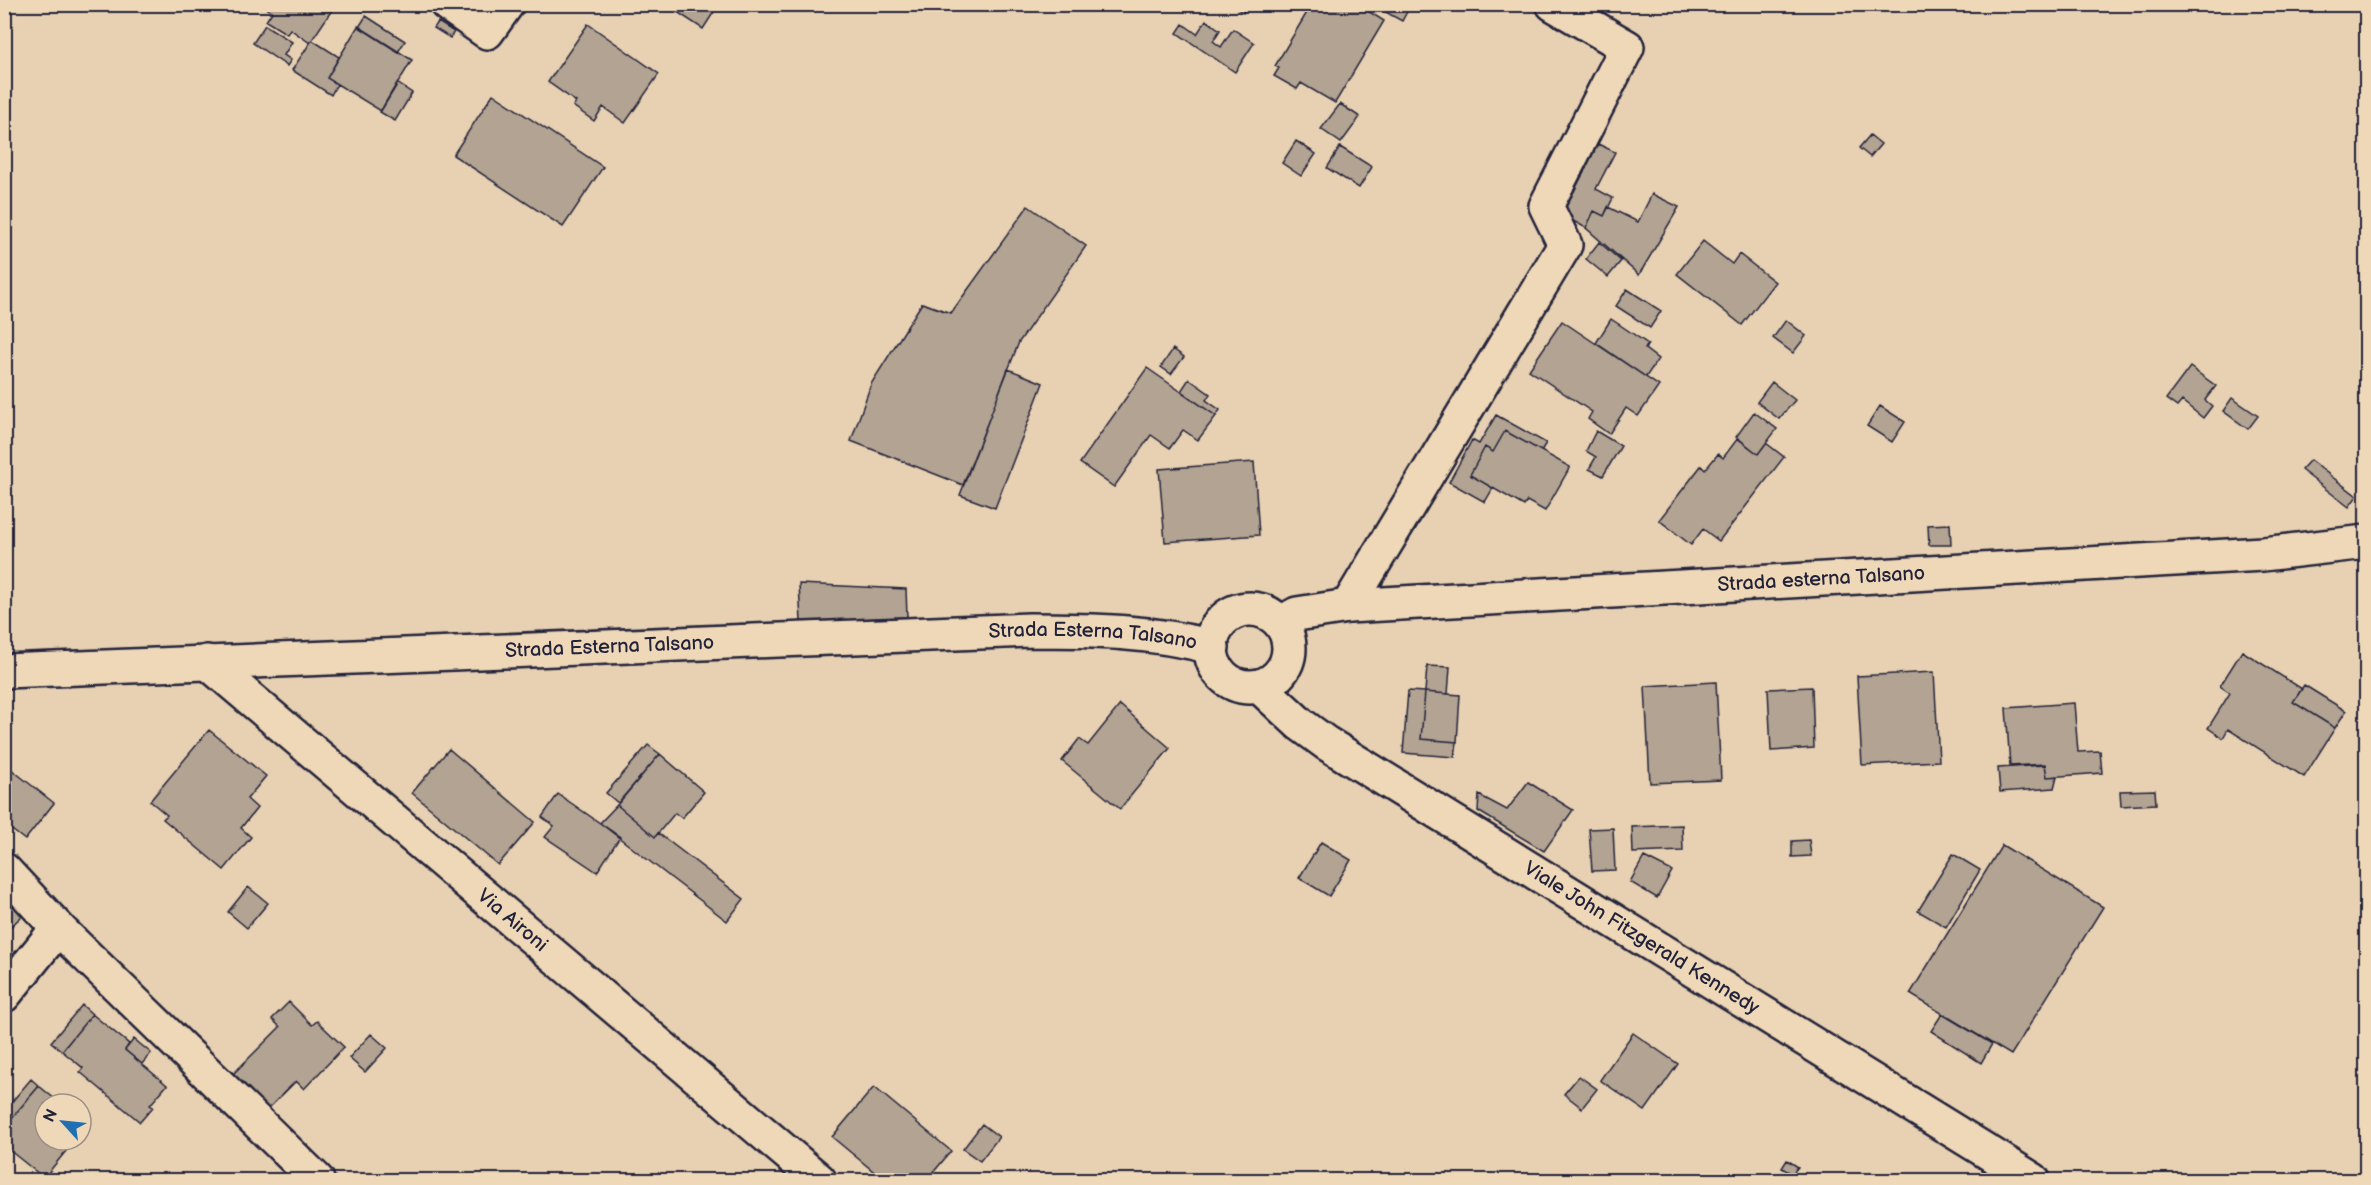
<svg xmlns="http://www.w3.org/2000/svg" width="2371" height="1185" font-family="'Balsamiq Sans',sans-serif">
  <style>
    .building { fill: #b2a392; stroke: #22223b; stroke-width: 1.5 }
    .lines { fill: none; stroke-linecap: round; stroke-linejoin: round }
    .minor-casing { stroke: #22223b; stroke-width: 38 }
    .minor { stroke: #efd8b7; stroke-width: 33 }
    .labels { text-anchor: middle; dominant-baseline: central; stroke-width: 5; stroke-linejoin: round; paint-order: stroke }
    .street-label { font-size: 20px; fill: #22223b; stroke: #efd8b7 }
  </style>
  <rect width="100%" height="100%" fill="#e7d1b2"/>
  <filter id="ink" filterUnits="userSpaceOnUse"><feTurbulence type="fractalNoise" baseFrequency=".0167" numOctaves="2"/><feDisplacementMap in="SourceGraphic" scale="12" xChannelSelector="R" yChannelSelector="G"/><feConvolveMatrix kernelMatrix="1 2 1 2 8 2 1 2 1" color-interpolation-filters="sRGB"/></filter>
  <g filter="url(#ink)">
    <!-- building -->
    <path class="building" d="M 336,4 L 310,43 L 290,29 L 287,34 L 266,21 L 272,12 L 262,5 Z
      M 665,4 L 719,4 L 703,29 Z
      M 1231,4 L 1248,4 L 1243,13 Z
      M 1312,4 L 1357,4 L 1384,21 L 1335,103 L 1301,83 L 1297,89 L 1274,76 L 1279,68 L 1275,66 Z
      M 1382,4 L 1411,4 L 1402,21 L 1380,9 Z
      M 366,16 L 405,41 L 398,52 L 359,27 Z
      M 1206,20 L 1220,30 L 1213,41 L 1221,47 L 1233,29 L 1254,43 L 1235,72 L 1177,33 L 1183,24 L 1197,34 Z
      M 438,22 L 454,32 L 450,38 L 434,28 Z
      M 588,24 L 659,74 L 625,123 L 603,107 L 594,121 L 573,106 L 576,102 L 548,82 Z
      M 265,25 L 292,42 L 284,55 L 291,60 L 287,66 L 253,43 Z
      M 358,26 L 412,60 L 381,111 L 327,78 Z
      M 312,40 L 339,57 L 327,78 L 337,84 L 331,95 L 292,70 Z
      M 397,83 L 412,93 L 395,121 L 380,112 Z
      M 493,94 L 603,167 L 563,227 L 453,155 Z
      M 1340,104 L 1360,117 L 1341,143 L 1321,129 Z
      M 1870,135 L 1881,144 L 1870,157 L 1859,148 Z
      M 1296,141 L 1316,154 L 1301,176 L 1282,163 Z
      M 1598,144 L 1615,152 L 1596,189 L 1613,198 L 1604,216 L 1594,211 L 1586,228 L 1562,215 Z
      M 1340,147 L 1372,167 L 1359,188 L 1327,168 Z
      M 1652,194 L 1679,207 L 1639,275 L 1586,228 L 1594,211 L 1604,216 L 1608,207 L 1638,222 Z
      M 1028,206 L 1086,246 L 1019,342 L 963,485 L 851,441 L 871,384 L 922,303 L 951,313 Z
      M 1703,241 L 1732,264 L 1739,254 L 1775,282 L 1742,325 L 1677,274 Z
      M 1599,242 L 1621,261 L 1608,277 L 1586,259 Z
      M 1627,289 L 1661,311 L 1650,328 L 1616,306 Z
      M 1611,319 L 1648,344 L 1645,349 L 1658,359 L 1646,377 L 1596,343 Z
      M 1786,320 L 1806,336 L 1793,353 L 1773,338 Z
      M 1562,321 L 1659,386 L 1638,416 L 1626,408 L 1609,434 L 1588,419 L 1592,412 L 1529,370 Z
      M 1173,349 L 1184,357 L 1171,374 L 1161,367 Z
      M 2190,367 L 2216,386 L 2205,400 L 2212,406 L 2203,418 L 2182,401 L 2177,407 L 2166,399 Z
      M 1147,368 L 1216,416 L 1198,440 L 1183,430 L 1170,448 L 1151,435 L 1114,487 L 1080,463 Z
      M 1008,369 L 1043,383 L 995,508 L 960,495 Z
      M 1189,379 L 1210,394 L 1206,400 L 1220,410 L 1216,416 L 1181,391 Z
      M 1772,382 L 1795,400 L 1779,419 L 1757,402 Z
      M 2232,398 L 2258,416 L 2248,429 L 2223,411 Z
      M 1880,406 L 1905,422 L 1892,442 L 1867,426 Z
      M 1754,412 L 1777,429 L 1758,454 L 1736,437 Z
      M 1496,415 L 1546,443 L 1541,451 L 1505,431 L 1493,452 L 1485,447 L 1470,475 L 1493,488 L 1485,502 L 1449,482 L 1472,440 L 1479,444 Z
      M 1505,431 L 1570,467 L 1545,511 L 1527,501 L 1524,506 L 1470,475 L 1485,447 L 1493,452 Z
      M 1596,431 L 1621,446 L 1603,476 L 1589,469 L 1596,457 L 1586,451 Z
      M 1738,438 L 1758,454 L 1766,443 L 1784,457 L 1719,541 L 1703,529 L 1691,545 L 1659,520 L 1701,466 L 1705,470 L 1718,454 L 1723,458 Z
      M 2310,460 L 2357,496 L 2349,507 L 2301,470 Z
      M 1254,462 L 1259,535 L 1165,542 L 1159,469 Z
      M 1950,524 L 1951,545 L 1929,545 L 1928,525 Z
      M 799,584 L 906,589 L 907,617 L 801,622 Z
      M 2242,651 L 2302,689 L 2293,702 L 2335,728 L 2304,777 L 2228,729 L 2223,738 L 2208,728 L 2230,693 L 2220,686 Z
      M 1427,666 L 1450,667 L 1448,694 L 1425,692 Z
      M 1934,672 L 1939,761 L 1862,765 L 1857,676 Z
      M 1716,682 L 1721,780 L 1650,783 L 1645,686 Z
      M 2304,685 L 2346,711 L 2335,728 L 2293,702 Z
      M 1812,687 L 1814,748 L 1771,751 L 1768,689 Z
      M 1408,691 L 1425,692 L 1421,739 L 1457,742 L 1455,757 L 1403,753 Z
      M 1425,692 L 1460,695 L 1457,742 L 1421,739 Z
      M 2074,703 L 2078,752 L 2100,751 L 2102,773 L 2047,777 L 2045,764 L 2010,766 L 2006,708 Z
      M 1120,705 L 1170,748 L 1120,809 L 1062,761 L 1079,739 L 1088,745 Z
      M 209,730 L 266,776 L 247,799 L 257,808 L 241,828 L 251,837 L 224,870 L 163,819 L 167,815 L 150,801 Z
      M 648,745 L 660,754 L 618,803 L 606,793 Z
      M 449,749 L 535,822 L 498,865 L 412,793 Z
      M 660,754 L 704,792 L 682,818 L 675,813 L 655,837 L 617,805 Z
      M 6,765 L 54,803 L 25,840 L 4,824 Z
      M 2045,765 L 2047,777 L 2057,776 L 2054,788 L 2000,792 L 1998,768 Z
      M 1528,782 L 1573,810 L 1544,851 L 1478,811 L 1479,795 L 1507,810 Z
      M 2155,790 L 2156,804 L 2121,806 L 2120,791 Z
      M 558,794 L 620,837 L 597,872 L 545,837 L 554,826 L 542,817 Z
      M 617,805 L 655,837 L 658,833 L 744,899 L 727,921 L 600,823 Z
      M 1682,825 L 1683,851 L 1633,853 L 1632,827 Z
      M 1613,828 L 1615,870 L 1592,871 L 1589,829 Z
      M 1809,840 L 1811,856 L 1792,857 L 1792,841 Z
      M 1321,842 L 1351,860 L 1329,896 L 1299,878 Z
      M 2002,845 L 2103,907 L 2011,1055 L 1910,994 Z
      M 1953,854 L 1980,870 L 1946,927 L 1918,911 Z
      M 1644,857 L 1672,871 L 1657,898 L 1630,882 Z
      M 248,887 L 268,903 L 247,928 L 228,912 Z
      M 4,896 L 23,915 L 4,933 Z
      M 289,1002 L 312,1025 L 317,1021 L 344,1047 L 304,1089 L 296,1081 L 265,1112 L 230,1077 L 280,1027 L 272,1019 Z
      M 82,1005 L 92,1014 L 62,1051 L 51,1042 Z
      M 92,1014 L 129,1044 L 125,1050 L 167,1085 L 150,1105 L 153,1107 L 140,1122 L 80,1072 L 83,1068 L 62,1051 Z
      M 1942,1014 L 1992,1044 L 1981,1063 L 1931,1031 Z
      M 1633,1033 L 1678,1064 L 1645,1111 L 1600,1080 Z
      M 371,1034 L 387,1048 L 365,1072 L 349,1058 Z
      M 134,1039 L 151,1053 L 142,1064 L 125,1050 Z
      M 1579,1076 L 1597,1089 L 1582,1108 L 1564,1094 Z
      M 31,1079 L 39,1086 L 4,1127 L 4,1111 Z
      M 39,1086 L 61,1104 L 45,1104 L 45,1140 L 75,1140 L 44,1178 L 4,1146 L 4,1127 Z
      M 874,1087 L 951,1151 L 927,1180 L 884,1180 L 832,1137 Z
      M 982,1124 L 999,1137 L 980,1161 L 963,1149 Z
      M 1787,1160 L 1798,1167 L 1792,1174 L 1782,1168 Z"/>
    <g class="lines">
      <!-- minor casing -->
      <g class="minor-casing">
        <g id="minor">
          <path d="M 447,4 L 487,32 L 507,4"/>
          <path d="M 1348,606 L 1565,245 L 1546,206 L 1627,47 L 1553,4"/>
          <circle cx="1250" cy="648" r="39"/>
          <path id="s1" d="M 1281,623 L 1297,614 L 1348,606 L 2263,554 L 2366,542"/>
          <path id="s2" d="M 207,662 L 819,1180"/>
          <path id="s3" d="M 4,671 L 1030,630 C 1092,630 1151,631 1212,647"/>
          <path id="s4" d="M 1259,686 L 1300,724 L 1326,743 L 2033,1180"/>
          <path d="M 4,870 L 58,928 L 317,1180"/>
          <path d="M 4,995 L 58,928"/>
        </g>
      </g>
      <!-- minor -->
      <use href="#minor" class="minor"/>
    </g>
  </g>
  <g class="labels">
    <!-- street labels -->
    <g class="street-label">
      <text stroke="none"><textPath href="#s1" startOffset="544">Strada esterna Talsano</textPath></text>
      <text stroke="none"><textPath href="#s3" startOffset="1090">Strada Esterna Talsano</textPath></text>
      <text stroke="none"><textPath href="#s3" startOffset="606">Strada Esterna Talsano</textPath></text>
      <text stroke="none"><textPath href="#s2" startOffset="400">Via Aironi</textPath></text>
      <text stroke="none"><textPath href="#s4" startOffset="459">Viale John Fitzgerald Kennedy</textPath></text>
    </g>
  </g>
  <!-- margin -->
  <rect width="2371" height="1185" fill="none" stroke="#efd8b7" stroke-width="24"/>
  <rect x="12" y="12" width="2347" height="1161" fill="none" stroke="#22223b" stroke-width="2" filter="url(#ink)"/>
  <!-- north arrow -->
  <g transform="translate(63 1122) rotate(297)"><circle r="28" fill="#efd8b7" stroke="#9d8f85" stroke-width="1.5"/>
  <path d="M0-4.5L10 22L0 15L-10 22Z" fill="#1f6fb2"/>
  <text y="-9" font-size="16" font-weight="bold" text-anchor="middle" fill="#22223b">N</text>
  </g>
</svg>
